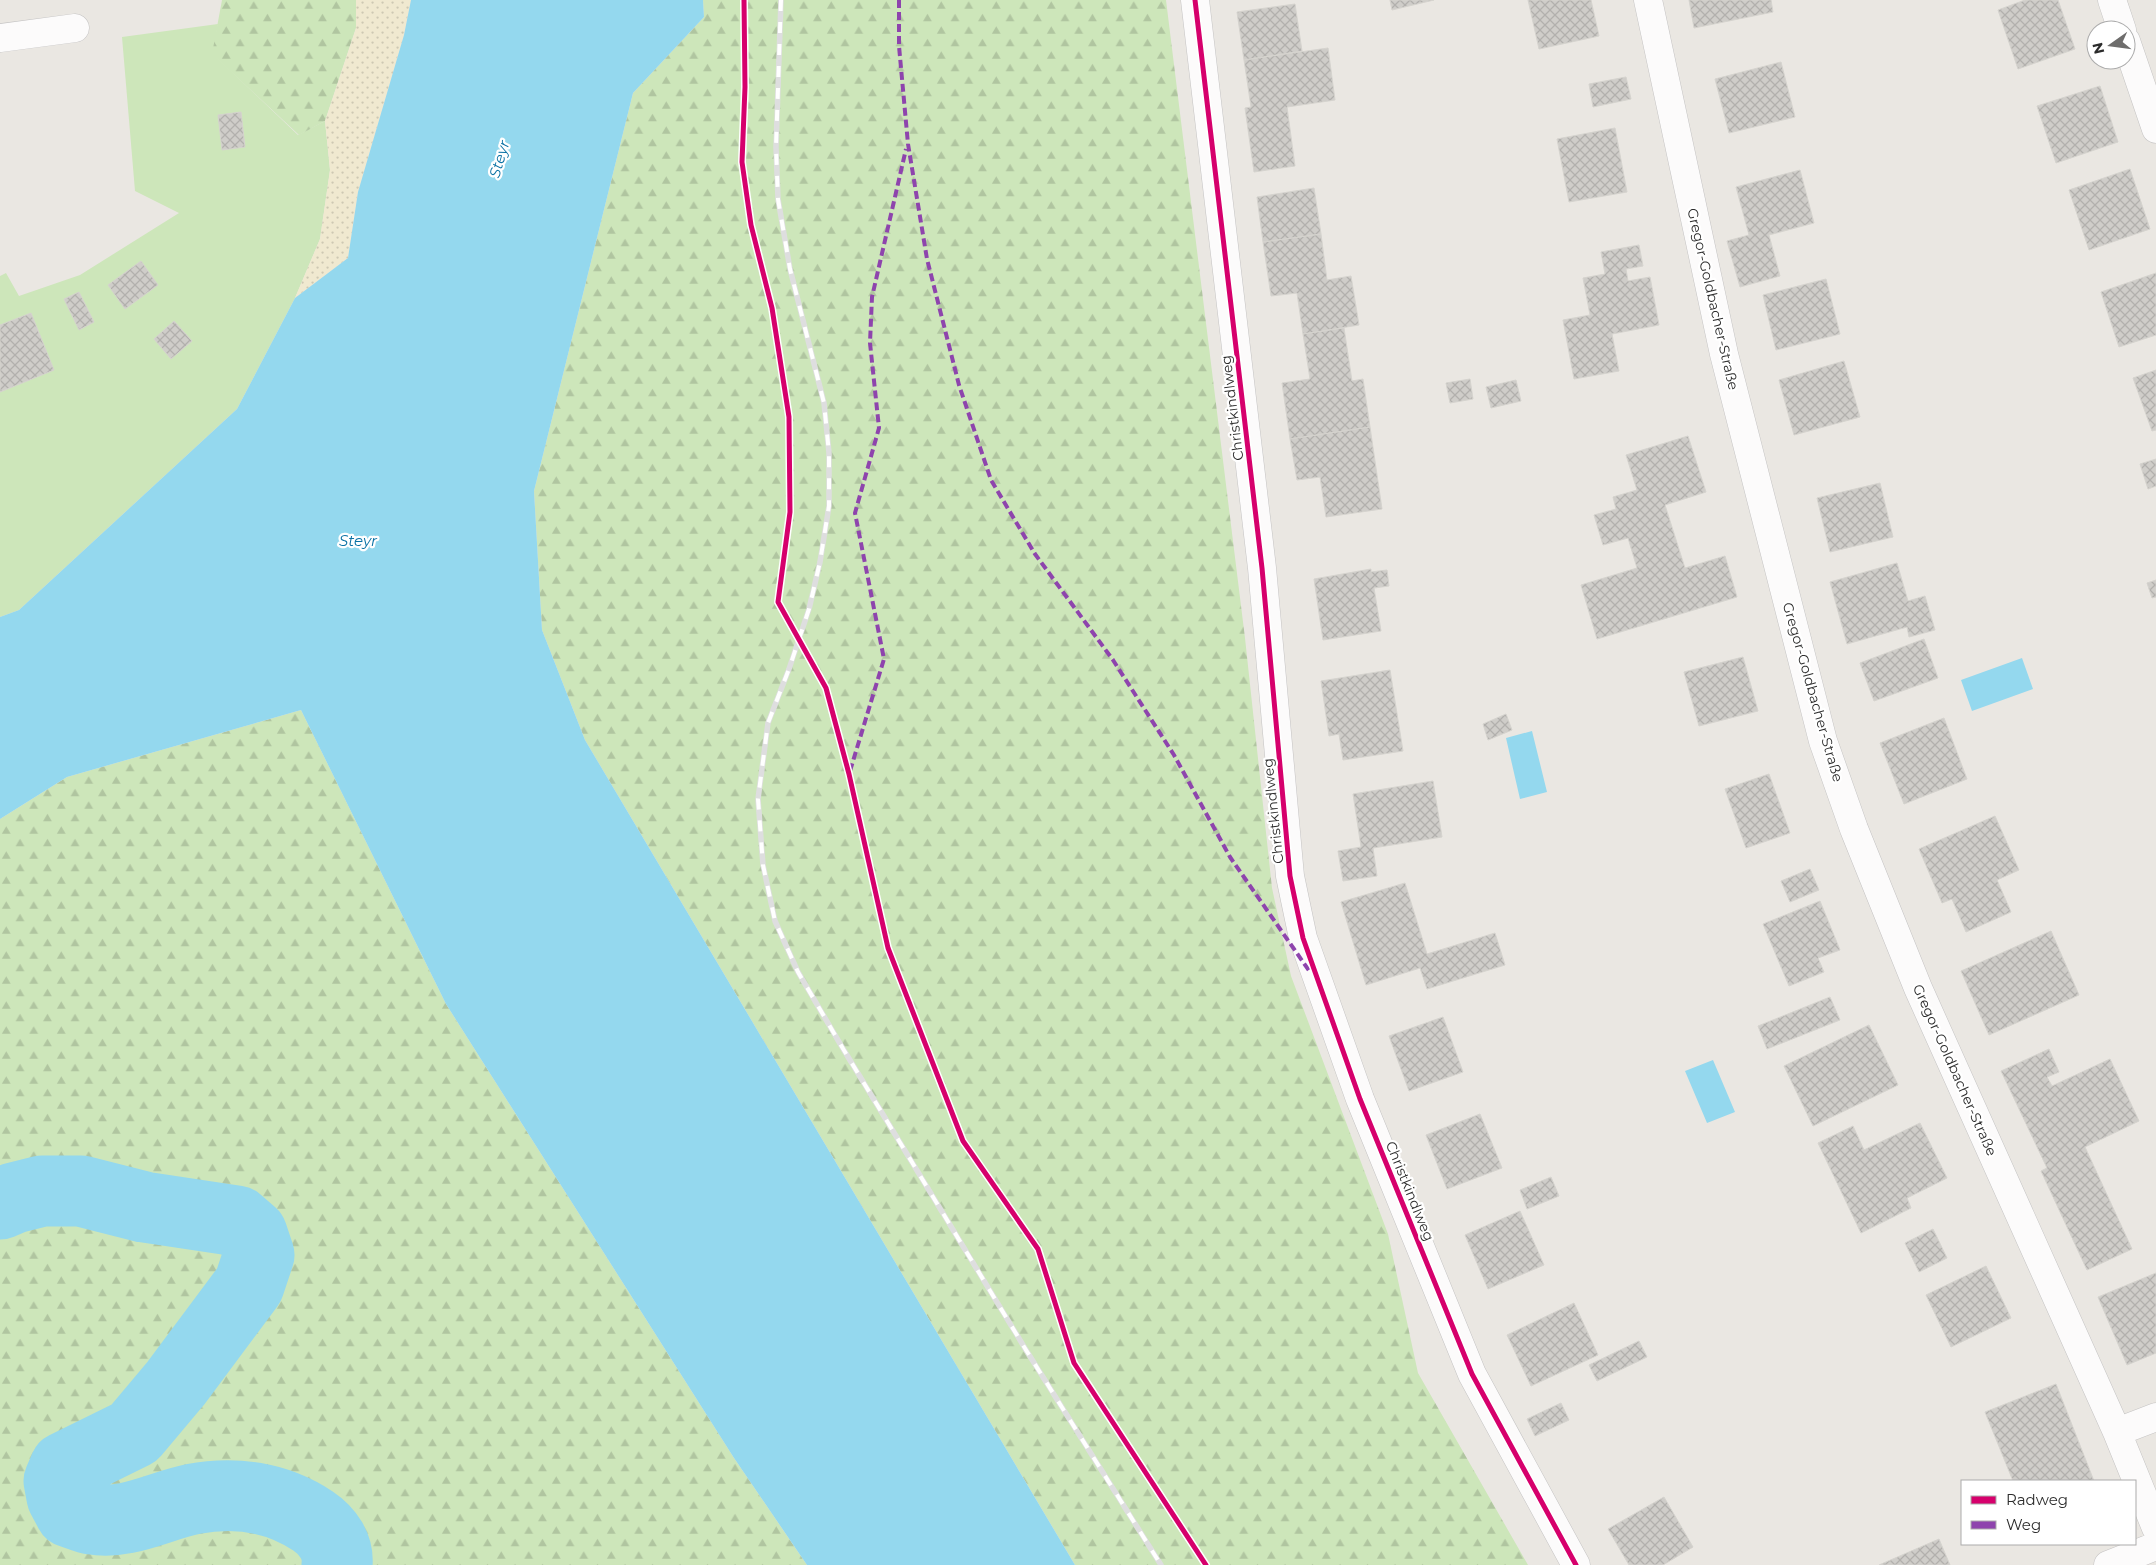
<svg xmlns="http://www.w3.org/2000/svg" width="2156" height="1565" font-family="Montserrat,sans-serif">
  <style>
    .green { fill: #cde6ba }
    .forest { fill: url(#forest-firs) }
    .sand { fill: url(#sand-dots) }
    .water { fill: #94d8ee }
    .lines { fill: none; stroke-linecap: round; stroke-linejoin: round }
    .river { stroke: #94d8ee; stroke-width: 71 }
    .building { fill: url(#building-cross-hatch); stroke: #d5d3ce }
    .minor-casing { stroke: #c4c3c3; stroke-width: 29 }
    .minor { stroke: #fcfbfb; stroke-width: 28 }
    .rail-casing { stroke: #dededf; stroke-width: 5.5 }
    .rail { stroke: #fff; stroke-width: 4; stroke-dasharray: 11; stroke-linecap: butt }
    .quiet { stroke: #8e44ad; stroke-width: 4; stroke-dasharray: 8 4; stroke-linecap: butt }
    .cycleway-casing { stroke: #fff; stroke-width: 8 }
    .cycleway { stroke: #d6006c; stroke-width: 5 }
    .labels { text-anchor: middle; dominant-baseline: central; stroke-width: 4.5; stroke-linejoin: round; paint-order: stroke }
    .street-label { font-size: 14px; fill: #2c2c2c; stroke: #fff }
    .water-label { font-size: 15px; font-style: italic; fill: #0971a4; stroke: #fff }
  </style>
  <defs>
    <pattern id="forest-firs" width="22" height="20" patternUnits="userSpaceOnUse" patternTransform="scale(1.25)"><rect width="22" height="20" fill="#cde6ba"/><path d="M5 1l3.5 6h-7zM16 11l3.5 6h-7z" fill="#b0c5a0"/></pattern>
    <pattern id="sand-dots" width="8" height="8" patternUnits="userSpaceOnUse" patternTransform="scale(1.25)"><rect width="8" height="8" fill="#f0e9d0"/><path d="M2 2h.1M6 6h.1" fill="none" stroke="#cec8b3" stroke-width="1.8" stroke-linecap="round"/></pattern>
    <pattern id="building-cross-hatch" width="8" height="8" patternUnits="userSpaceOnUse" patternTransform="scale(1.25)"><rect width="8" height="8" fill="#cfcdc9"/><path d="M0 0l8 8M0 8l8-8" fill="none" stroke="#b2b0ad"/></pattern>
  </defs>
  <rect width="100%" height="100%" fill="#eae7e2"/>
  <!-- green -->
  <path class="green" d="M 218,24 L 213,54 L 298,135 L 325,121 L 330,170 L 320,239 L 295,298 L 237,409 L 19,610 L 0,617 L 0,276 L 6,273 L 19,296 L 80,275 L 179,213 L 135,191 L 122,37 Z"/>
  <!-- forest -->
  <path class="forest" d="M 222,0 L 356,0 L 356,28 L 325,121 L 299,135 L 212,54 Z
    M 703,0 L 1166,0 L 1245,638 L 1272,888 L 1291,976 L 1388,1234 L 1418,1373 L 1528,1565 L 1075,1565 L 585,740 L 542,630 L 534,491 L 633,93 L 704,17 Z
    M 301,710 L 446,1004 L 734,1458 L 807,1565 L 0,1565 L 0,819 L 67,777 Z"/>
  <!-- sand -->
  <path class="sand" d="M 356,0 L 411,0 L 404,35 L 358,192 L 348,258 L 295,298 L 320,239 L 330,170 L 325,121 L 356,28 Z"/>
  <!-- water -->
  <path class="water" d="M 411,0 L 703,0 L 704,17 L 633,93 L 534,491 L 542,630 L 585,740 L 1075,1565 L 807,1565 L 734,1458 L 446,1004 L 301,710 L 67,777 L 0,819 L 0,617 L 19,610 L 237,409 L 295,298 L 348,258 L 358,192 L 404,35 Z
    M 2022,658 L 2033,689 L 1972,711 L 1961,680 Z
    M 1532,731 L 1547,792 L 1520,799 L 1506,738 Z
    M 1713,1060 L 1735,1112 L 1707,1123 L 1685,1071 Z"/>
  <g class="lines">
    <!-- river -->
    <path class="river" d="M 0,1204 L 14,1198 L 42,1191 L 81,1191 L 144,1207 L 237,1221 L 252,1234 L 259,1255 L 249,1285 L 176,1383 L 134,1433 L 65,1467 L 59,1481 L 62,1497 L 70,1512 C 77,1514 85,1518 92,1519 C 127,1525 159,1506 193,1499 C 235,1491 277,1497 313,1521 C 328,1531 339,1547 337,1565"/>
  </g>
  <!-- building -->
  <path class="building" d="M 1390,0 L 1434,0 L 1392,10 Z
    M 1528,0 L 1591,0 L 1599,36 L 1539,49 Z
    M 1689,0 L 1771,0 L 1773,12 L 1694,28 Z
    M 2025,0 L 2058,0 L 2075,49 L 2018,69 L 1998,10 Z
    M 1295,4 L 1302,51 L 1244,60 L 1237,12 Z
    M 1328,48 L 1335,100 L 1287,107 L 1295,166 L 1254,172 L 1245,108 L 1251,107 L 1244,60 Z
    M 1781,62 L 1795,117 L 1729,133 L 1715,79 Z
    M 1626,77 L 1631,99 L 1593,107 L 1589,84 Z
    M 2100,86 L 2118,142 L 2056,163 L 2037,106 Z
    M 241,112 L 245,147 L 222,150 L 218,115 Z
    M 1615,128 L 1627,192 L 1569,202 L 1557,139 Z
    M 2130,169 L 2150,229 L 2089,250 L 2069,190 Z
    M 1800,170 L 1814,223 L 1769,235 L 1780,276 L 1740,287 L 1727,241 L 1749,235 L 1736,187 Z
    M 1314,188 L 1321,234 L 1263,242 L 1257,197 Z
    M 1321,234 L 1327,280 L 1351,276 L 1359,325 L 1303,334 L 1297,293 L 1271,296 L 1263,242 Z
    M 1639,245 L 1643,266 L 1626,269 L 1628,281 L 1650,277 L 1659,325 L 1612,334 L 1619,371 L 1574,379 L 1563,320 L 1590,315 L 1583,278 L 1605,274 L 1601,252 Z
    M 141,261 L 158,285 L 125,309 L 108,285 Z
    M 2156,273 L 2156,335 L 2119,347 L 2101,292 Z
    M 1826,279 L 1840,334 L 1776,350 L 1763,295 Z
    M 79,292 L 94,322 L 79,330 L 64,299 Z
    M 31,313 L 54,370 L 0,392 L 0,325 Z
    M 174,321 L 192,341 L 171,359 L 154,339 Z
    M 1344,328 L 1352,381 L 1363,379 L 1370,427 L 1290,439 L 1282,383 L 1310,379 L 1303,334 Z
    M 1844,361 L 1860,417 L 1794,435 L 1779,380 Z
    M 2156,370 L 2156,430 L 2152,431 L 2133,378 Z
    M 1470,379 L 1473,399 L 1450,403 L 1446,383 Z
    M 1516,380 L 1521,401 L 1491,408 L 1486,387 Z
    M 1370,427 L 1382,509 L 1326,517 L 1320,477 L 1297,480 L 1290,439 Z
    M 1688,436 L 1706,492 L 1665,505 L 1685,568 L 1725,556 L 1737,597 L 1597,639 L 1581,585 L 1637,568 L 1628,538 L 1603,545 L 1594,515 L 1616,509 L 1613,497 L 1637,490 L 1626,455 Z
    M 2156,459 L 2156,486 L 2148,489 L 2140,464 Z
    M 1880,483 L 1893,537 L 1830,552 L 1817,498 Z
    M 1897,563 L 1908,601 L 1925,596 L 1935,630 L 1909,637 L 1907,627 L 1847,644 L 1830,582 Z
    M 1371,569 L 1371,572 L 1387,570 L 1389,586 L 1374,588 L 1381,631 L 1323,640 L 1314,579 Z
    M 2156,580 L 2156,597 L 2152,598 L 2147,583 Z
    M 1924,639 L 1938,678 L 1874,701 L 1860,663 Z
    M 1743,657 L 1758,711 L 1699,726 L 1684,672 Z
    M 1390,670 L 1403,751 L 1343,760 L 1339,734 L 1329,736 L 1321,681 Z
    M 1506,714 L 1512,730 L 1488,740 L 1483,724 Z
    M 1944,718 L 1967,779 L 1904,804 L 1880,743 Z
    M 1769,774 L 1790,833 L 1746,848 L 1725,789 Z
    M 1433,781 L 1442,837 L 1373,848 L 1377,876 L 1343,881 L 1338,851 L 1361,847 L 1353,794 Z
    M 1995,816 L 2019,870 L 1997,880 L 2011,912 L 1966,932 L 1952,899 L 1942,903 L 1919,849 Z
    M 1810,869 L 1819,890 L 1790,902 L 1781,881 Z
    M 1405,883 L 1427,954 L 1495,933 L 1505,965 L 1427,989 L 1420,968 L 1366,985 L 1341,902 Z
    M 1820,901 L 1840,950 L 1818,958 L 1824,972 L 1789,986 L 1763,924 Z
    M 2051,931 L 2079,995 L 1989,1035 L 1961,971 Z
    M 1830,997 L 1840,1020 L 1767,1049 L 1758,1026 Z
    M 1443,1017 L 1463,1072 L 1409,1091 L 1389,1036 Z
    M 1869,1025 L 1898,1085 L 1813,1126 L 1784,1066 Z
    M 2049,1049 L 2059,1072 L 2047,1077 L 2052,1086 L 2110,1059 L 2139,1121 L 2085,1147 L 2132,1249 L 2087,1270 L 2041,1171 L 2047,1168 L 2001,1071 Z
    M 1480,1114 L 1502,1168 L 1447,1189 L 1426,1135 Z
    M 1920,1123 L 1947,1178 L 1907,1198 L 1911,1208 L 1861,1233 L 1818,1143 L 1853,1126 L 1864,1150 Z
    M 1551,1177 L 1559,1196 L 1527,1209 L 1520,1190 Z
    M 1520,1211 L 1544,1265 L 1488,1289 L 1465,1235 Z
    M 1933,1229 L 1947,1258 L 1919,1272 L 1905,1243 Z
    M 1986,1266 L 2011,1318 L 1951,1347 L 1926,1295 Z
    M 2156,1273 L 2156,1353 L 2127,1365 L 2098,1297 Z
    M 1574,1303 L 1598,1355 L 1531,1386 L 1507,1335 Z
    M 1639,1341 L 1647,1357 L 1597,1381 L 1589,1365 Z
    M 2056,1384 L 2094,1481 L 2013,1481 L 1985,1412 Z
    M 1561,1403 L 1569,1420 L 1535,1436 L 1527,1419 Z
    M 1664,1497 L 1693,1547 L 1663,1565 L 1629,1565 L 1608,1529 Z
    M 1939,1539 L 1950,1565 L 1879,1565 Z"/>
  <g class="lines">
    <!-- minor casing -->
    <g class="minor-casing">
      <path id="minor" d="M 1195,0 L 1262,568 L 1290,876 L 1303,938 L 1360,1099 L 1472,1374 L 1576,1565
        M 1648,0 L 1724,354 L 1823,741 L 1854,829 L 1918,988 L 2117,1432 L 2156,1528
        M 2112,0 L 2122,30
        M 0,38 L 75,28
        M 2126,41 L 2156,129
        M 2117,1432 L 2156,1417
        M 2108,1565 L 2156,1546"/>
    </g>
    <!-- minor -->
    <use href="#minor" class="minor"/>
    <!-- rail casing -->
    <g class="rail-casing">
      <path id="rail" d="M 781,0 L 776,147 L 778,199 L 790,269 L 824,403 L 829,453 L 829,506 L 820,562 L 809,609 L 789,669 L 768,723 L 758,799 L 763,865 L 775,921 L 798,972 L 842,1047 L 1026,1350 L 1161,1565"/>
    </g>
    <!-- rail -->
    <use href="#rail" class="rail"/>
    <!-- quiet -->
    <path class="quiet" d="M 899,0 L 899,46 L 908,144 L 927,259 L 959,385 L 991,480 L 1035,554 L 1113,660 L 1174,755 L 1230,857 L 1310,972
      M 850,771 L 884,659 L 855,513 L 879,428 L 870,343 L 872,297 L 906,149"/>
    <!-- cycleway casing -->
    <g class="cycleway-casing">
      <path id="cycleway" d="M 744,0 L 745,87 L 742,162 L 751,225 L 772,308 L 789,417 L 790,512 L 778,602 L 826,688 L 849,774 L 888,948 L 963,1141 L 1038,1249 L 1074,1363 L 1206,1565
        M 1195,0 L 1262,568 L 1290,876 L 1303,938 L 1360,1099 L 1472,1374 L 1576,1565"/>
    </g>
    <!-- cycleway -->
    <use href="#cycleway" class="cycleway"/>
  </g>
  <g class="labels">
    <!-- street labels -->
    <g class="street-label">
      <text transform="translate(1713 299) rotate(77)">Gregor-Goldbacher-Straße</text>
      <text transform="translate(1232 408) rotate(-97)">Christkindlweg</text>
      <text transform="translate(1813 692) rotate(74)">Gregor-Goldbacher-Straße</text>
      <text transform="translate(1273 811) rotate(-96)">Christkindlweg</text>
      <text transform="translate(1955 1070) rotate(66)">Gregor-Goldbacher-Straße</text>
      <text transform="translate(1410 1191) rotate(68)">Christkindlweg</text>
    </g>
    <!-- water labels -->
    <g class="water-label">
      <text transform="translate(499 159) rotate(-74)">Steyr</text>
      <text x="358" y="540">Steyr</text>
    </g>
  </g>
  <!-- legend -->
  <rect x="1961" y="1480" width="175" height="65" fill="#ffffff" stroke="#ababab"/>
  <rect x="1971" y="1496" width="25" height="8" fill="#d6006c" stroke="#ababab"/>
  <text x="2006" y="1505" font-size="15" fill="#2c2c2c">Radweg</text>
  <rect x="1971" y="1521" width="25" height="8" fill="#8e44ad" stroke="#ababab"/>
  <text x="2006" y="1530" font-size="15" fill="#2c2c2c">Weg</text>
  <!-- north arrow -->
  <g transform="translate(2111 45) rotate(256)"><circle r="24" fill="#ffffff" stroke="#ababab"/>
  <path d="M0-4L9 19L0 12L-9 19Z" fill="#6e6d6c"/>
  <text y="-8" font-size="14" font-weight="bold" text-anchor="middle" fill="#2c2c2c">N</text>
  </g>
</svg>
